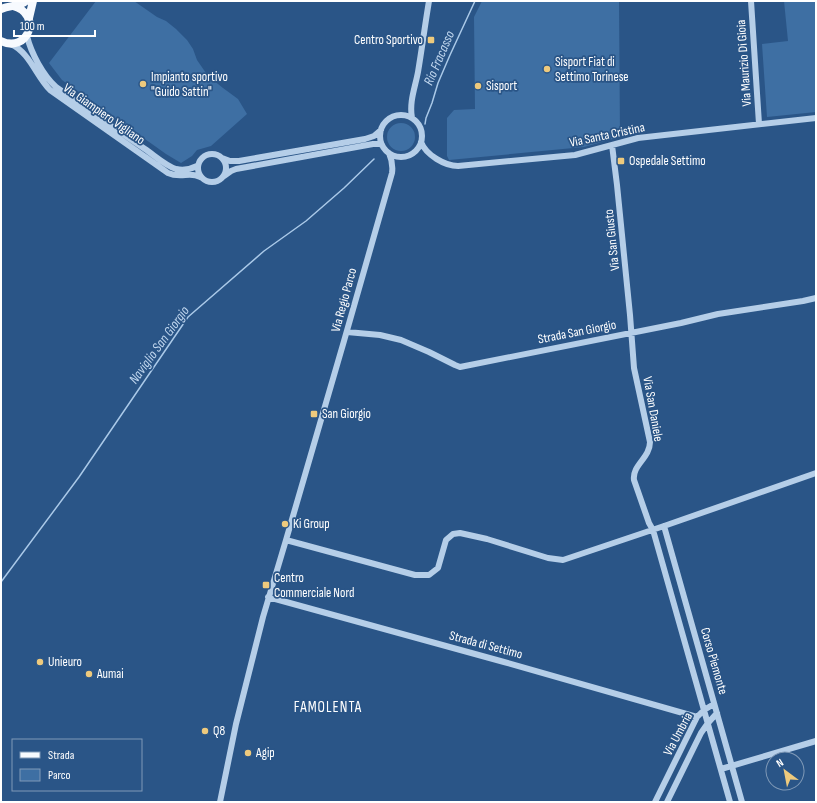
<svg xmlns="http://www.w3.org/2000/svg" width="817" height="803" font-family="'Sofia Sans Condensed',sans-serif">
  <style>
    .green { fill: #3e6fa3 }
    .lines { fill: none; stroke-linecap: round; stroke-linejoin: round }
    .stream { stroke: #aac9e8; stroke-width: 1.5 }
    .minor { stroke: #b5cee8; stroke-width: 6 }
    .major { stroke: #f7fafe; stroke-width: 8 }
    .poi-dot { fill: #eeca7d; stroke: #2a5587; stroke-width: 1.5 }
    .labels { text-anchor: middle; dominant-baseline: central; stroke-width: 3.5; stroke-linejoin: round; paint-order: stroke }
    .poi-label { font-size: 13px; fill: #fff; stroke: #2a5587; text-anchor: start }
    .street-label { font-size: 13px; fill: #fff; stroke: #2a5587 }
    .water-label { font-size: 14px; font-style: italic; fill: #c1d7ef; stroke: #2a5587 }
    .quarter-label { font-size: 15px; letter-spacing: 1px; fill: #fff; stroke: #2a5587 }
  </style>
  <rect width="100%" height="100%" fill="#2a5587"/>
  <!-- green -->
  <path class="green" d="M 96,1 L 134,1 L 157,17 L 166,21 L 176,29 L 187,40 L 193,49 L 197,60 L 208,76 L 223,88 L 238,99 L 247,114 L 211,146 L 197,150 L 192,156 L 181,163 L 166,154 L 62,80 L 49,63 Z
    M 482,1 L 619,1 L 620,137 L 584,147 L 449,160 L 447,156 L 447,118 L 454,110 L 475,109 L 474,17 Z
    M 784,1 L 816,1 L 816,112 L 767,117 L 762,44 L 788,41 Z
    M387 137a14 14 0 1 1 28 0a14 14 0 1 1-28 0Z"/>
  <g class="lines">
    <!-- stream -->
    <path class="stream" d="M 425,124 L 426,118 L 432,103 L 438,83 L 450,55 L 475,1
      M 1,582 L 79,477 L 188,317 L 264,251 L 306,221 L 344,188 L 374,159"/>
    <!-- minor -->
    <path class="minor" d="M 751,1 L 759,124
      M 27,36 C 31,53 43,75 56,87 C 86,108 115,129 145,149 C 154,155 166,166 176,169 C 184,171 191,169 197,166
      M 11,44 C 30,53 36,76 50,90 L 168,173 C 181,179 190,171 200,177
      M380 136a21 21 0 1 1 42 0a21 21 0 1 1-42 0Z
      M 412,118 C 409,102 415,88 418,72 C 422,48 425,25 429,1
      M 421,142 C 426,155 445,166 458,166 L 575,155 L 638,138 L 816,118
      M 612,145 L 617,185 L 630,315 L 634,368 L 650,442 C 650,458 632,465 634,480 L 649,523 L 653,530 L 730,802
      M198 168a14 14 0 1 1 28 0a14 14 0 1 1-28 0Z
      M 222,158 L 230,161 L 239,161 L 365,139 L 374,136 L 381,130
      M 224,176 L 231,171 L 236,169 L 373,144 L 380,144 L 382,145
      M 347,332 L 380,335 L 401,340 L 429,352 L 455,365 L 460,367 L 681,323 L 718,314 L 803,301 L 816,298
      M 664,526 L 742,802
      M 286,540 L 415,575 L 429,575 L 438,568 L 446,540 L 453,534 L 460,533 L 487,539 L 548,558 L 563,560 L 664,526 L 816,473
      M 268,597 L 504,662 L 697,717
      M 721,769 L 816,741
      M 220,802 L 236,724 L 263,617 L 286,540 L 344,341 L 392,173 C 393,166 392,160 389,153
      M 655,802 L 697,717 L 704,710 L 714,704
      M 667,802 L 701,733 L 708,723 L 717,713"/>
    <!-- major -->
    <path class="major" d="M 1,9 C 10,5 18,7 26,1
      M 29,18 L 33,1
      M 1,41 C 28,54 43,14 13,6"/>
  </g>
  <!-- markers -->
  <g class="poi-dot">
    <rect x="427" y="36" width="8" height="8" rx="2"/>
    <circle cx="547" cy="69" r="4"/>
    <circle cx="143" cy="84" r="4"/>
    <circle cx="478" cy="86" r="4"/>
    <rect x="617" y="157" width="8" height="8" rx="2"/>
    <rect x="310" y="410" width="8" height="8" rx="2"/>
    <circle cx="285" cy="524" r="4"/>
    <rect x="262" y="581" width="8" height="8" rx="2"/>
    <circle cx="40" cy="662" r="4"/>
    <circle cx="89" cy="674" r="4"/>
    <circle cx="205" cy="731" r="4"/>
    <circle cx="248" cy="753" r="4"/>
  </g>
  <g class="labels">
    <!-- poi labels -->
    <g class="poi-label">
      <text x="423" y="40" text-anchor="end">Centro Sportivo</text>
      <text x="555" y="62">Sisport Fiat di<tspan x="555" dy="15">Settimo Torinese</tspan></text>
      <text x="151" y="77">Impianto sportivo<tspan x="151" dy="15">"Guido Sattin"</tspan></text>
      <text x="486" y="86">Sisport</text>
      <text x="629" y="161">Ospedale Settimo</text>
      <text x="322" y="414">San Giorgio</text>
      <text x="293" y="524">Ki Group</text>
      <text x="274" y="578">Centro<tspan x="274" dy="15">Commerciale Nord</tspan></text>
      <text x="48" y="662">Unieuro</text>
      <text x="97" y="674">Aumai</text>
      <text x="213" y="731">Q8</text>
      <text x="256" y="753">Agip</text>
    </g>
    <!-- street labels -->
    <g class="street-label">
      <text transform="translate(744 63) rotate(-94)">Via Maurizio Di Gioia</text>
      <text transform="translate(104 114) rotate(35)">Via Giampiero Vigliano</text>
      <text transform="translate(607 135) rotate(-12)">Via Santa Cristina</text>
      <text transform="translate(612 240) rotate(-96)">Via San Giusto</text>
      <text transform="translate(344 300) rotate(-75)">Via Regio Parco</text>
      <text transform="translate(577 332) rotate(-11)">Strada San Giorgio</text>
      <text transform="translate(653 409) rotate(80)">Via San Daniele</text>
      <text transform="translate(486 645) rotate(15)">Strada di Settimo</text>
      <text transform="translate(714 661) rotate(74)">Corso Piemonte</text>
      <text transform="translate(678 734) rotate(-62)">Via Umbria</text>
    </g>
    <!-- water labels -->
    <g class="water-label">
      <text transform="translate(439 58) rotate(-67)">Rio Fracasso</text>
      <text transform="translate(159 345) rotate(-54)">Naviglio San Giorgio</text>
    </g>
    <!-- quarter labels -->
    <g class="quarter-label">
      <text x="328" y="707">FAMOLENTA</text>
    </g>
  </g>
  <!-- border -->
  <rect width="817" height="803" fill="none" stroke="#ffffff" stroke-width="4"/>
  <!-- legend -->
  <rect x="12" y="739" width="130" height="52" fill="#2a5587" stroke="#7f99b7"/>
  <rect x="20" y="752" width="20" height="6" fill="#f7fafe" stroke="#7f99b7"/>
  <text x="48" y="759" font-size="12" fill="#ffffff">Strada</text>
  <rect x="20" y="769" width="20" height="12" fill="#3e6fa3" stroke="#7f99b7"/>
  <text x="48" y="779" font-size="12" fill="#ffffff">Parco</text>
  <!-- north arrow -->
  <g transform="translate(785 771) rotate(328)"><circle r="19" fill="#2a5587" stroke="#7f99b7"/>
  <path d="M0-3L7 15L0 10L-7 15Z" fill="#eeca7d"/>
  <text y="-6" font-size="11" font-weight="bold" text-anchor="middle" fill="#ffffff">N</text>
  </g>
  <!-- scale -->
  <path d="M14 30v6h81v-6" fill="none" stroke="#ffffff" stroke-width="2"/>
  <text x="20" y="30" font-size="12" fill="#ffffff" stroke="#2a5587" stroke-width="3" paint-order="stroke">100 m</text>
</svg>
